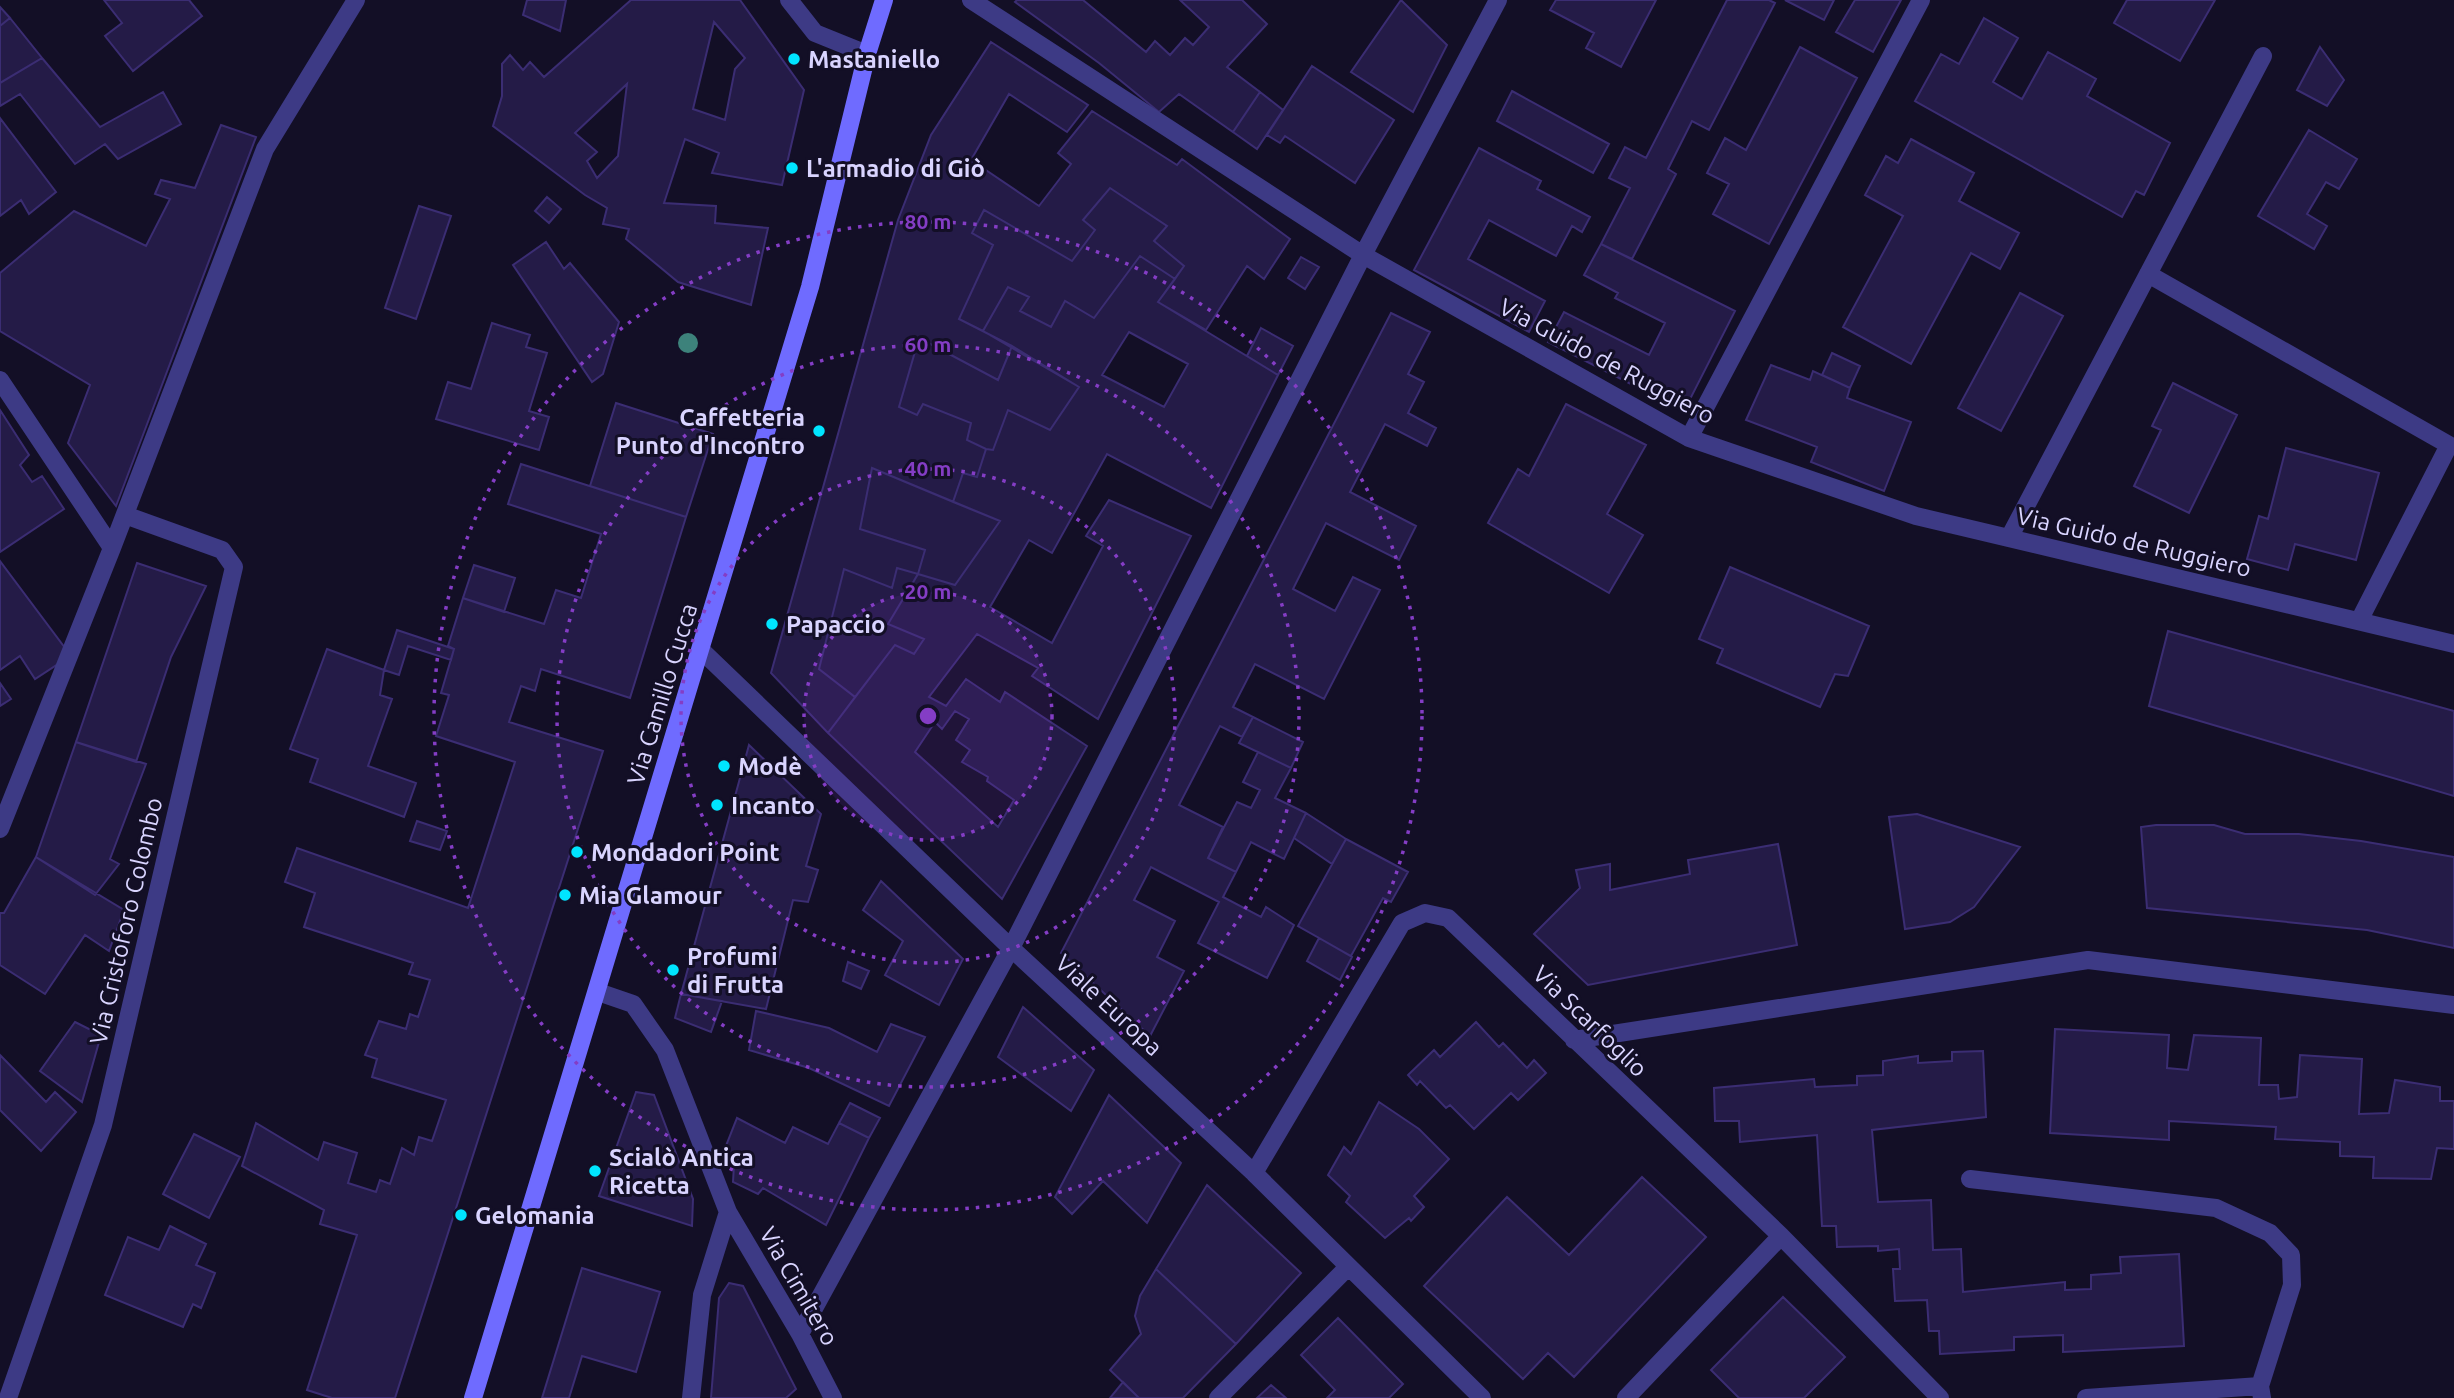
<svg xmlns="http://www.w3.org/2000/svg" width="2454" height="1398" font-family="Ubuntu,sans-serif">
  <style>
    .building { fill: #241b47; stroke: #3b2d73; stroke-width: 2; fill-rule: evenodd }
    .lines { fill: none; stroke-linecap: round; stroke-linejoin: round }
    .street { stroke: #3d3a85; stroke-width: 18 }
    .secondary { stroke: #6f6bff; stroke-width: 18 }
    .tree { fill: #3d827b }
    .ring { fill: none; stroke: #843dc5; stroke-width: 3.5; stroke-dasharray: 3.5 7 }
    .poi-dot { fill: #00e5ff; stroke: #130f26; stroke-width: 2.5 }
    .labels { text-anchor: middle; dominant-baseline: central; stroke-width: 6; stroke-linejoin: round; paint-order: stroke }
    .poi-label { font-size: 24px; font-weight: bold; fill: #d9d4ff; stroke: #130f26; text-anchor: start }
    .street-label { font-size: 24px; fill: #d9d4ff; stroke: #130f26 }
    .centre { fill: #843dc5; stroke: #130f26; stroke-width: 3.5 }
    .ring-label { font-size: 21px; text-anchor: middle; font-weight: bold; fill: #843dc5; stroke: #130f26; stroke-width: 6; stroke-linejoin: round; paint-order: stroke }
  </style>
  <rect width="100%" height="100%" fill="#130f26"/>
  <!-- building -->
  <path class="building" d="M 104,0 L 189,0 L 202,16 L 133,71 L 105,36 L 122,23 Z
    M 527,0 L 566,0 L 560,31 L 523,15 Z
    M 631,0 L 740,0 L 804,90 L 782,185 L 712,173 L 719,153 L 685,139 L 664,203 L 716,206 L 715,223 L 768,228 L 751,305 L 678,282 L 626,239 L 629,229 L 603,224 L 607,208 L 585,195 L 493,126 L 502,96 L 502,64 L 510,55 L 523,70 L 530,62 L 544,77 ZM 714,22 L 745,58 L 735,69 L 725,120 L 693,109 ZM 627,84 L 618,156 L 597,178 L 587,161 L 597,152 L 575,133 Z
    M 1017,0 L 1083,0 L 1146,52 L 1155,41 L 1170,55 L 1185,38 L 1193,45 L 1209,27 L 1180,0 L 1242,0 L 1267,24 L 1227,67 L 1260,92 L 1233,132 L 1179,94 L 1159,112 L 1099,63 L 1015,2 Z
    M 1401,0 L 1447,45 L 1413,112 L 1351,72 Z
    M 1556,0 L 1656,0 L 1621,67 L 1586,48 L 1594,33 L 1550,10 Z
    M 1727,0 L 1769,0 L 1775,3 L 1709,130 L 1692,121 L 1668,169 L 1676,174 L 1632,259 L 1601,244 L 1630,188 L 1609,178 L 1625,147 L 1646,158 Z
    M 1785,0 L 1834,0 L 1824,20 Z
    M 1855,0 L 1901,0 L 1873,52 L 1836,32 Z
    M 2127,0 L 2215,0 L 2180,61 L 2114,23 Z
    M 0,7 L 10,18 L 0,26 Z
    M 10,18 L 42,58 L 0,83 L 0,26 Z
    M 1984,18 L 2018,38 L 1993,82 L 2022,99 L 2048,52 L 2096,79 L 2087,96 L 2170,143 L 2144,195 L 2136,191 L 2122,217 L 1915,101 L 1941,54 L 1959,64 Z
    M 991,42 L 1088,105 L 1067,132 L 1009,94 L 971,160 L 1039,206 L 1071,164 L 1058,153 L 1092,111 L 1177,165 L 1182,159 L 1290,239 L 1264,279 L 1247,266 L 1206,330 L 1158,302 L 1184,266 L 1154,241 L 1167,226 L 1110,188 L 1083,220 L 1095,230 L 1072,261 L 984,210 L 972,233 L 993,245 L 959,319 L 1012,346 L 998,380 L 919,338 L 899,407 L 917,415 L 923,404 L 971,423 L 967,440 L 986,449 L 977,477 L 963,473 L 953,502 L 872,468 L 860,529 L 925,550 L 918,574 L 897,568 L 892,588 L 844,569 L 819,669 L 855,697 L 828,733 L 771,673 L 898,220 L 931,135 Z
    M 1800,47 L 1857,78 L 1769,244 L 1713,214 L 1729,184 L 1707,173 L 1725,138 L 1746,150 Z
    M 2320,47 L 2344,80 L 2327,106 L 2297,90 Z
    M 42,58 L 100,127 L 163,92 L 181,124 L 118,159 L 105,144 L 75,164 L 20,94 L 0,106 L 0,83 Z
    M 1312,66 L 1394,120 L 1355,183 L 1285,136 L 1280,143 L 1267,135 Z
    M 1512,91 L 1609,144 L 1593,173 L 1497,121 Z
    M 1260,92 L 1283,110 L 1257,149 L 1233,132 Z
    M 0,118 L 56,192 L 29,214 L 21,200 L 0,216 Z
    M 221,125 L 256,137 L 116,506 L 68,443 L 90,385 L 0,331 L 0,273 L 74,211 L 146,246 L 170,199 L 155,194 L 161,180 L 195,188 Z
    M 2309,130 L 2357,159 L 2339,189 L 2326,182 L 2307,214 L 2327,226 L 2314,249 L 2258,216 Z
    M 1911,139 L 1974,173 L 1959,201 L 2019,233 L 2000,269 L 1971,253 L 1911,364 L 1843,327 L 1903,216 L 1865,195 L 1886,156 L 1898,163 Z
    M 1479,148 L 1541,181 L 1537,189 L 1590,217 L 1582,232 L 1572,226 L 1556,256 L 1489,220 L 1468,259 L 1545,301 L 1529,332 L 1414,270 Z
    M 1110,188 L 1167,226 L 1154,241 L 1184,266 L 1175,279 L 1140,256 L 1094,318 L 1065,301 L 1051,327 L 1020,311 L 1029,297 L 1008,287 L 983,331 L 959,319 L 993,245 L 972,233 L 984,210 L 1072,261 L 1095,230 L 1083,220 Z
    M 547,197 L 561,209 L 549,223 L 535,211 Z
    M 419,206 L 451,216 L 416,319 L 385,308 Z
    M 546,242 L 564,269 L 570,263 L 619,322 L 603,374 L 592,382 L 513,265 Z
    M 1601,244 L 1735,311 L 1684,411 L 1548,342 L 1564,312 L 1649,355 L 1665,323 L 1615,298 L 1618,293 L 1584,275 Z
    M 1140,256 L 1175,279 L 1158,302 L 1278,375 L 1211,508 L 1107,454 L 1052,553 L 1029,540 L 990,607 L 1052,643 L 1103,546 L 1086,536 L 1109,500 L 1191,536 L 1098,719 L 1032,676 L 1038,668 L 977,634 L 929,697 L 946,706 L 966,679 L 1000,702 L 1005,692 L 1087,746 L 1002,899 L 828,733 L 895,645 L 914,654 L 924,639 L 888,624 L 918,574 L 955,585 L 1000,521 L 953,502 L 963,473 L 977,477 L 986,449 L 993,450 L 1008,410 L 1050,430 L 1079,387 L 983,331 L 1008,287 L 1029,297 L 1020,311 L 1051,327 L 1065,301 L 1094,318 ZM 1129,332 L 1188,364 L 1164,407 L 1102,375 ZM 955,711 L 969,719 L 956,740 L 970,750 L 962,762 L 988,777 L 987,781 L 1014,800 L 998,827 L 915,752 L 935,722 L 942,729 Z
    M 1301,257 L 1319,267 L 1305,289 L 1288,278 Z
    M 2020,293 L 2063,316 L 2001,431 L 1958,408 Z
    M 1391,313 L 1430,332 L 1408,374 L 1424,382 L 1408,413 L 1436,428 L 1427,446 L 1385,424 L 1350,492 L 1416,526 L 1399,560 L 1326,523 L 1293,589 L 1335,611 L 1353,577 L 1380,590 L 1324,699 L 1255,664 L 1233,707 L 1253,717 L 1242,737 L 1220,726 L 1179,805 L 1223,827 L 1208,858 L 1236,872 L 1223,897 L 1261,917 L 1266,907 L 1294,925 L 1267,978 L 1198,943 L 1219,902 L 1151,867 L 1134,900 L 1175,921 L 1157,957 L 1184,971 L 1150,1036 L 1061,953 Z
    M 492,323 L 530,335 L 526,347 L 547,353 L 529,411 L 549,417 L 539,450 L 436,419 L 448,382 L 471,389 Z
    M 1261,328 L 1293,346 L 1278,375 L 1247,356 Z
    M 919,338 L 998,380 L 1012,346 L 1079,387 L 1050,430 L 1008,410 L 993,450 L 986,449 L 967,440 L 971,423 L 923,404 L 917,415 L 899,407 Z
    M 1832,353 L 1860,366 L 1850,388 L 1822,375 Z
    M 1771,365 L 1810,380 L 1813,371 L 1850,388 L 1847,398 L 1911,422 L 1884,491 L 1811,462 L 1817,447 L 1746,420 Z
    M 2173,383 L 2237,415 L 2189,513 L 2134,486 L 2161,430 L 2152,426 Z
    M 616,403 L 713,434 L 686,517 L 590,486 Z
    M 1566,404 L 1646,445 L 1607,514 L 1643,535 L 1609,593 L 1488,523 L 1518,469 L 1529,476 Z
    M 0,410 L 29,455 L 20,465 L 32,482 L 42,476 L 64,509 L 0,552 Z
    M 2286,448 L 2379,473 L 2356,560 L 2295,544 L 2288,570 L 2247,559 L 2259,516 L 2268,519 Z
    M 521,464 L 686,517 L 630,698 L 541,669 L 535,691 L 521,686 L 509,722 L 603,751 L 395,1398 L 332,1398 L 307,1390 L 357,1235 L 320,1224 L 324,1210 L 242,1166 L 256,1123 L 318,1160 L 324,1142 L 357,1153 L 348,1183 L 376,1192 L 380,1180 L 390,1184 L 402,1148 L 414,1155 L 419,1137 L 432,1141 L 446,1100 L 372,1077 L 377,1059 L 365,1055 L 379,1021 L 406,1029 L 410,1014 L 418,1017 L 430,980 L 409,974 L 413,963 L 304,927 L 315,893 L 285,882 L 297,848 L 468,908 L 515,762 L 436,736 L 449,695 L 441,693 L 454,649 L 448,646 L 463,598 L 544,624 L 556,590 L 581,598 L 601,534 L 508,504 Z
    M 872,468 L 1000,521 L 955,585 L 918,574 L 925,550 L 860,529 Z
    M 0,561 L 65,648 L 61,662 L 35,679 L 20,656 L 0,670 Z
    M 137,563 L 206,586 L 171,657 L 136,762 L 76,742 Z
    M 474,565 L 515,578 L 504,612 L 463,598 Z
    M 1730,567 L 1869,626 L 1848,676 L 1835,674 L 1820,707 L 1717,663 L 1723,649 L 1699,639 Z
    M 897,568 L 918,574 L 888,624 L 924,639 L 914,654 L 895,645 L 855,697 L 819,669 L 844,569 L 892,588 Z
    M 397,630 L 454,649 L 451,660 L 408,646 L 399,675 L 384,670 Z
    M 2168,631 L 2454,711 L 2454,796 L 2149,706 Z
    M 327,649 L 384,670 L 380,695 L 392,699 L 368,766 L 416,783 L 404,817 L 310,782 L 318,759 L 290,749 Z
    M 0,683 L 11,699 L 0,706 Z
    M 1253,717 L 1303,742 L 1291,768 L 1239,743 Z
    M 76,742 L 146,764 L 110,859 L 119,864 L 95,895 L 36,857 Z
    M 749,745 L 821,814 L 806,866 L 818,870 L 808,902 L 793,900 L 766,1009 L 681,994 Z
    M 1258,752 L 1291,768 L 1275,798 L 1306,813 L 1284,859 L 1251,842 L 1236,872 L 1208,858 L 1237,802 L 1251,808 L 1260,790 L 1243,782 Z
    M 1306,813 L 1346,839 L 1332,864 L 1294,838 Z
    M 1917,814 L 2020,847 L 1974,907 L 1950,922 L 1905,929 L 1889,817 Z
    M 417,821 L 447,831 L 440,850 L 410,841 Z
    M 2156,825 L 2214,825 L 2245,834 L 2299,834 L 2361,841 L 2454,857 L 2454,948 L 2367,930 L 2147,908 L 2141,827 Z
    M 1346,839 L 1408,872 L 1391,902 L 1383,898 L 1351,956 L 1298,926 Z
    M 1778,844 L 1797,945 L 1588,985 L 1534,934 L 1580,888 L 1576,870 L 1610,864 L 1610,890 L 1690,874 L 1688,860 Z
    M 36,857 L 124,910 L 109,951 L 85,935 L 45,994 L 0,965 L 0,913 L 4,913 Z
    M 881,881 L 963,959 L 939,1005 L 885,975 L 903,941 L 863,910 Z
    M 1319,938 L 1352,957 L 1340,980 L 1307,961 Z
    M 848,962 L 869,971 L 861,989 L 843,981 Z
    M 681,994 L 722,1001 L 711,1032 L 675,1018 Z
    M 1023,1007 L 1094,1070 L 1071,1111 L 998,1057 Z
    M 756,1011 L 829,1028 L 877,1052 L 891,1024 L 925,1037 L 889,1106 L 809,1068 L 749,1050 Z
    M 75,1022 L 101,1035 L 82,1102 L 40,1071 Z
    M 1476,1022 L 1499,1047 L 1503,1043 L 1527,1068 L 1534,1060 L 1546,1073 L 1518,1100 L 1511,1093 L 1474,1129 L 1450,1105 L 1446,1108 L 1420,1081 L 1417,1085 L 1408,1075 L 1434,1050 L 1440,1057 Z
    M 2055,1029 L 2169,1035 L 2167,1068 L 2188,1070 L 2194,1035 L 2261,1038 L 2259,1085 L 2278,1085 L 2279,1099 L 2297,1097 L 2300,1055 L 2362,1059 L 2359,1114 L 2389,1113 L 2395,1080 L 2440,1087 L 2440,1101 L 2454,1101 L 2454,1149 L 2437,1148 L 2431,1179 L 2373,1178 L 2374,1157 L 2340,1156 L 2340,1142 L 2275,1139 L 2276,1127 L 2169,1121 L 2169,1140 L 2050,1133 Z
    M 1983,1051 L 1986,1117 L 1872,1130 L 1878,1202 L 1931,1200 L 1933,1250 L 1961,1249 L 1963,1292 L 2065,1282 L 2065,1290 L 2091,1289 L 2091,1275 L 2121,1273 L 2120,1257 L 2179,1254 L 2184,1346 L 2063,1352 L 2063,1335 L 2014,1337 L 2014,1350 L 1940,1354 L 1939,1331 L 1929,1331 L 1927,1300 L 1895,1301 L 1893,1269 L 1900,1269 L 1899,1249 L 1878,1251 L 1878,1246 L 1837,1247 L 1836,1226 L 1822,1226 L 1817,1135 L 1740,1142 L 1739,1121 L 1715,1121 L 1714,1088 L 1814,1079 L 1815,1087 L 1857,1085 L 1857,1076 L 1883,1075 L 1883,1061 L 1918,1056 L 1918,1063 L 1952,1061 L 1952,1052 Z
    M 0,1055 L 46,1102 L 55,1092 L 76,1112 L 41,1151 L 0,1110 Z
    M 636,1092 L 654,1095 L 693,1199 L 692,1226 L 599,1196 Z
    M 1109,1095 L 1181,1163 L 1147,1223 L 1103,1181 L 1072,1214 L 1055,1197 Z
    M 1379,1102 L 1419,1129 L 1449,1159 L 1414,1196 L 1424,1207 L 1411,1221 L 1409,1218 L 1385,1238 L 1346,1202 L 1350,1196 L 1328,1175 L 1344,1147 L 1351,1154 Z
    M 850,1103 L 880,1118 L 869,1138 L 839,1123 Z
    M 737,1118 L 785,1143 L 793,1127 L 828,1144 L 839,1123 L 869,1138 L 826,1225 L 763,1188 L 758,1194 L 733,1182 L 734,1165 L 722,1156 Z
    M 194,1134 L 240,1157 L 209,1218 L 163,1194 Z
    M 1642,1177 L 1706,1237 L 1574,1377 L 1548,1353 L 1523,1379 L 1424,1286 L 1507,1197 L 1569,1255 Z
    M 1207,1185 L 1301,1273 L 1236,1344 L 1156,1269 Z
    M 170,1226 L 206,1244 L 196,1265 L 215,1273 L 201,1308 L 193,1304 L 183,1327 L 105,1295 L 128,1237 L 159,1250 Z
    M 582,1268 L 660,1292 L 636,1372 L 582,1356 L 569,1398 L 542,1398 Z
    M 1156,1269 L 1236,1344 L 1183,1398 L 1139,1398 L 1110,1370 L 1141,1334 L 1135,1316 L 1140,1296 Z
    M 729,1283 L 743,1286 L 796,1389 L 786,1398 L 711,1398 L 719,1298 Z
    M 1783,1297 L 1845,1357 L 1804,1398 L 1739,1398 L 1711,1370 Z
    M 1338,1318 L 1403,1384 L 1389,1398 L 1327,1398 L 1335,1390 L 1301,1355 Z
    M 1123,1382 L 1139,1398 L 1110,1398 Z
    M 1271,1385 L 1286,1398 L 1257,1398 Z"/>
  <g class="lines">
    <!-- street -->
    <path class="street" d="M 789,0 L 815,33 L 867,54
      M 971,0 L 1363,255 L 1689,438 L 1916,516 L 2454,644
      M 2148,274 L 2449,445 L 2360,619
      M 0,380 L 112,548
      M 1689,438 L 1921,0
      M 2009,538 L 2263,56
      M 701,650 L 1011,948 L 1254,1173 L 1482,1398
      M 0,829 L 112,548 L 265,149 L 356,0
      M 598,992 L 633,1004 L 665,1050 L 728,1212 L 800,1334 L 833,1398
      M 1574,1040 L 2088,960 L 2454,1005
      M 1254,1173 L 1402,923 L 1425,913 L 1448,918 L 1781,1236 L 1940,1398
      M 1970,1179 L 2216,1208 L 2270,1233 L 2291,1255 L 2292,1285 L 2260,1386
      M 800,1334 L 1011,948 L 1363,255 L 1498,0
      M 8,1398 L 103,1125 L 234,567 L 222,550 L 125,515
      M 691,1398 L 702,1295 L 728,1212
      M 1218,1398 L 1348,1267
      M 1626,1398 L 1781,1236
      M 2086,1398 L 2260,1386 L 2262,1398"/>
    <!-- secondary -->
    <path class="secondary" d="M 473,1398 L 810,287 L 867,54 L 884,0"/>
  </g>
  <!-- trees -->
  <circle class="tree" cx="688" cy="343" r="10"/>
  <!-- distance rings -->
  <circle cx="928" cy="716" r="124" fill="#843dc5" fill-opacity=".12"/>
  <g class="ring">
    <circle cx="928" cy="716" r="124"/>
    <circle cx="928" cy="716" r="247"/>
    <circle cx="928" cy="716" r="371"/>
    <circle cx="928" cy="716" r="494"/>
  </g>
  <!-- markers -->
  <g class="poi-dot">
    <circle cx="794" cy="59" r="7"/>
    <circle cx="792" cy="168" r="7"/>
    <circle cx="819" cy="431" r="7"/>
    <circle cx="772" cy="624" r="7"/>
    <circle cx="724" cy="766" r="7"/>
    <circle cx="717" cy="805" r="7"/>
    <circle cx="577" cy="852" r="7"/>
    <circle cx="565" cy="895" r="7"/>
    <circle cx="673" cy="970" r="7"/>
    <circle cx="595" cy="1171" r="7"/>
    <circle cx="461" cy="1215" r="7"/>
  </g>
  <g class="labels">
    <!-- poi labels -->
    <g class="poi-label">
      <text x="808" y="59">Mastaniello</text>
      <text x="806" y="168">L'armadio di Giò</text>
      <text x="805" y="417" text-anchor="end">Caffetteria<tspan x="805" dy="28">Punto d'Incontro</tspan></text>
      <text x="786" y="624">Papaccio</text>
      <text x="738" y="766">Modè</text>
      <text x="731" y="805">Incanto</text>
      <text x="591" y="852">Mondadori Point</text>
      <text x="579" y="895">Mia Glamour</text>
      <text x="687" y="956">Profumi<tspan x="687" dy="28">di Frutta</tspan></text>
      <text x="609" y="1157">Scialò Antica<tspan x="609" dy="28">Ricetta</tspan></text>
      <text x="475" y="1215">Gelomania</text>
    </g>
    <!-- street labels -->
    <g class="street-label">
      <text transform="translate(1607 361) rotate(28)">Via Guido de Ruggiero</text>
      <text transform="translate(2134 542) rotate(13)">Via Guido de Ruggiero</text>
      <text transform="translate(662 694) rotate(-73)">Via Camillo Cucca</text>
      <text transform="translate(126 921) rotate(-77)">Via Cristoforo Colombo</text>
      <text transform="translate(1109 1005) rotate(43)">Viale Europa</text>
      <text transform="translate(1590 1021) rotate(44)">Via Scarfoglio</text>
      <text transform="translate(799 1286) rotate(60)">Via Cimitero</text>
    </g>
  </g>
  <circle cx="928" cy="716" r="10" class="centre"/>
  <g class="ring-label">
    <text x="928" y="229">80 m</text>
    <text x="928" y="352">60 m</text>
    <text x="928" y="476">40 m</text>
    <text x="928" y="599">20 m</text>
  </g>
</svg>
